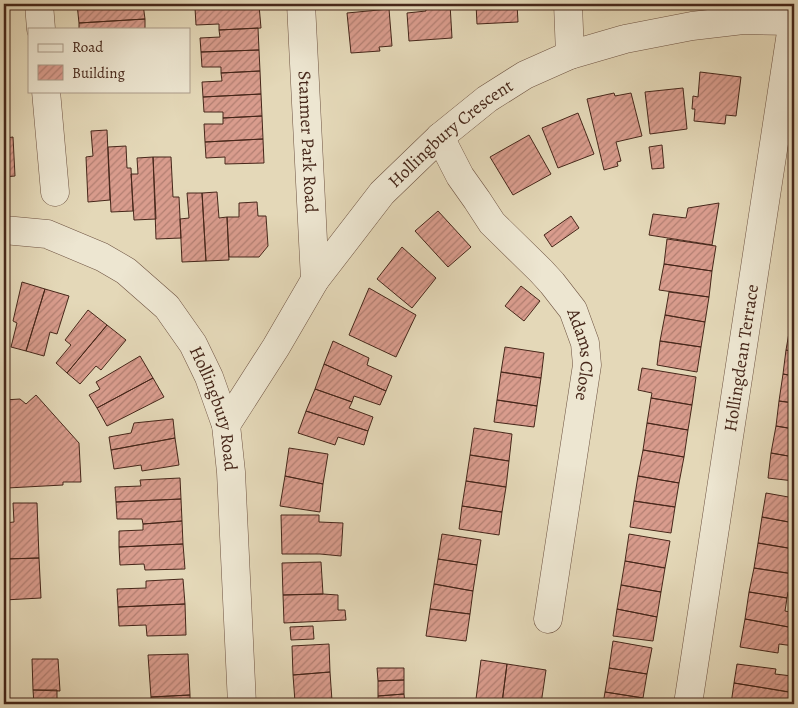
<svg xmlns="http://www.w3.org/2000/svg" width="798" height="708" font-family="Alegreya,serif">
  <style>
    .building { fill: url(#building-hatch); stroke: #46271a }
    .lines { fill: none; stroke-linecap: round; stroke-linejoin: round }
    .street-casing { stroke: #6e5342; stroke-width: 29 }
    .street { stroke: #ede6d1; stroke-width: 28 }
    .labels { text-anchor: middle; dominant-baseline: central; stroke-width: 4; stroke-linejoin: round; paint-order: stroke }
    .street-label { font-size: 18px; fill: #46271a; stroke: #ede6d1 }
  </style>
  <defs>
    <pattern id="building-hatch" width="6" height="6" patternUnits="userSpaceOnUse" patternTransform="scale(1.25)"><rect width="6" height="6" fill="#d99c8d"/><path d="M-1 1l2-2M0 6l6-6M5 7l2-2" fill="none" stroke="#b27f72"/></pattern>
  </defs>
  <rect width="100%" height="100%" fill="#e4d8b8"/>
  <filter id="stains"><feTurbulence type="fractalNoise" baseFrequency=".004" numOctaves="4"/><feColorMatrix values="0 0 0 0 .2 0 0 0 0 .09 0 0 0 0 .02 0 0 0 .5 -.17"/></filter>
  <radialGradient id="worn" r=".72"><stop offset=".6" stop-color="#630" stop-opacity="0"/><stop offset="1" stop-color="#630" stop-opacity=".3"/></radialGradient>
  <!-- building -->
  <path class="building" d="M 77,4 L 143,4 L 145,19 L 79,23 Z
    M 195,4 L 259,4 L 259,5 L 195,8 Z
    M 425,4 L 450,4 L 452,38 L 409,41 L 407,13 L 426,11 Z
    M 476,4 L 517,4 L 518,22 L 477,24 Z
    M 259,5 L 261,28 L 219,30 L 219,24 L 196,25 L 195,8 Z
    M 389,9 L 392,46 L 379,47 L 380,51 L 351,53 L 347,13 Z
    M 145,19 L 145,29 L 79,29 L 79,23 Z
    M 258,28 L 259,50 L 201,52 L 200,38 L 220,37 L 219,30 Z
    M 259,50 L 260,71 L 221,73 L 221,67 L 202,67 L 201,52 Z
    M 260,71 L 261,94 L 203,97 L 202,82 L 222,81 L 221,73 Z
    M 700,72 L 741,77 L 736,116 L 726,115 L 725,124 L 694,121 L 695,109 L 692,109 L 693,96 L 698,97 Z
    M 683,88 L 687,129 L 650,134 L 645,92 Z
    M 614,93 L 615,96 L 631,93 L 642,136 L 616,142 L 621,161 L 617,162 L 618,166 L 604,170 L 587,99 Z
    M 261,94 L 262,116 L 223,118 L 223,112 L 204,112 L 203,97 Z
    M 578,113 L 594,154 L 558,168 L 542,128 Z
    M 4,116 L 5,116 L 6,138 L 13,137 L 15,176 L 4,177 Z
    M 262,116 L 263,139 L 205,142 L 204,124 L 223,124 L 223,118 Z
    M 107,130 L 110,200 L 88,202 L 86,157 L 93,156 L 91,131 Z
    M 529,135 L 551,174 L 513,195 L 490,157 Z
    M 263,139 L 264,163 L 225,164 L 225,157 L 206,158 L 205,142 Z
    M 662,145 L 664,168 L 652,169 L 649,147 Z
    M 126,146 L 127,168 L 131,168 L 133,211 L 111,212 L 108,147 Z
    M 153,157 L 171,157 L 173,197 L 179,197 L 181,238 L 156,239 Z
    M 153,157 L 156,219 L 134,220 L 131,174 L 138,174 L 137,158 Z
    M 217,192 L 219,218 L 227,217 L 229,260 L 206,261 L 202,193 Z
    M 187,193 L 202,193 L 206,261 L 182,262 L 180,219 L 189,218 Z
    M 257,202 L 258,216 L 266,216 L 268,246 L 259,257 L 229,257 L 227,217 L 239,217 L 239,203 Z
    M 719,203 L 712,245 L 649,235 L 653,214 L 686,218 L 688,208 Z
    M 438,211 L 471,247 L 448,267 L 415,231 Z
    M 571,216 L 579,228 L 552,247 L 544,235 Z
    M 667,239 L 716,246 L 712,271 L 664,264 Z
    M 402,247 L 436,278 L 412,308 L 377,279 Z
    M 664,264 L 712,271 L 709,297 L 659,290 Z
    M 22,282 L 45,289 L 26,351 L 11,347 L 17,323 L 13,321 Z
    M 521,286 L 540,301 L 524,321 L 505,306 Z
    M 369,288 L 416,315 L 396,357 L 349,335 Z
    M 45,289 L 69,296 L 57,334 L 50,332 L 44,356 L 26,351 Z
    M 669,292 L 709,297 L 705,322 L 665,315 Z
    M 794,297 L 794,318 L 792,318 Z
    M 88,310 L 107,325 L 67,373 L 56,363 L 71,345 L 65,340 Z
    M 665,315 L 705,322 L 701,347 L 660,341 Z
    M 107,325 L 126,340 L 101,370 L 96,366 L 80,384 L 67,373 Z
    M 790,327 L 794,328 L 794,352 L 786,350 Z
    M 333,341 L 369,358 L 367,365 L 392,376 L 386,391 L 324,364 Z
    M 660,341 L 701,347 L 697,372 L 657,365 Z
    M 505,347 L 544,353 L 541,378 L 501,372 Z
    M 786,350 L 794,352 L 794,376 L 783,374 Z
    M 140,356 L 153,378 L 97,408 L 89,395 L 100,389 L 96,382 Z
    M 324,364 L 386,391 L 380,405 L 354,396 L 352,402 L 315,389 Z
    M 642,368 L 696,377 L 692,405 L 651,398 L 652,393 L 638,390 Z
    M 501,372 L 541,378 L 537,406 L 497,400 Z
    M 783,374 L 794,376 L 794,403 L 779,401 Z
    M 153,378 L 164,397 L 107,426 L 97,408 Z
    M 315,389 L 352,402 L 349,408 L 373,417 L 368,431 L 306,411 Z
    M 36,395 L 79,443 L 81,482 L 63,482 L 63,485 L 7,488 L 6,464 L 4,462 L 4,400 L 20,399 L 26,404 Z
    M 651,398 L 692,405 L 688,430 L 647,423 Z
    M 497,400 L 537,406 L 534,427 L 494,422 Z
    M 779,401 L 794,403 L 794,429 L 776,426 Z
    M 306,411 L 368,431 L 364,445 L 338,437 L 335,445 L 298,433 Z
    M 173,419 L 175,438 L 111,450 L 109,437 L 131,433 L 134,423 Z
    M 647,423 L 688,430 L 684,457 L 643,450 Z
    M 776,426 L 794,429 L 794,457 L 771,453 Z
    M 474,428 L 512,434 L 509,461 L 470,455 Z
    M 175,438 L 179,465 L 142,471 L 141,465 L 114,469 L 111,450 Z
    M 289,448 L 328,454 L 323,484 L 285,476 Z
    M 643,450 L 684,457 L 679,483 L 638,476 Z
    M 771,453 L 794,457 L 794,481 L 768,478 Z
    M 470,455 L 509,461 L 506,487 L 466,481 Z
    M 285,476 L 323,484 L 320,512 L 280,506 Z
    M 638,476 L 679,483 L 675,507 L 634,501 Z
    M 180,478 L 181,499 L 116,502 L 115,487 L 141,486 L 140,480 Z
    M 466,481 L 506,487 L 502,512 L 462,506 Z
    M 766,493 L 794,498 L 794,523 L 762,517 Z
    M 181,499 L 182,521 L 143,524 L 142,519 L 117,519 L 116,502 Z
    M 634,501 L 675,507 L 671,533 L 630,527 Z
    M 13,503 L 37,503 L 39,558 L 4,559 L 4,523 L 14,522 Z
    M 462,506 L 502,512 L 499,535 L 459,529 Z
    M 281,515 L 319,515 L 319,522 L 343,523 L 341,556 L 320,554 L 282,554 Z
    M 762,517 L 794,523 L 794,549 L 758,543 Z
    M 182,521 L 183,544 L 119,547 L 119,531 L 143,530 L 143,524 Z
    M 442,534 L 481,540 L 477,565 L 438,559 Z
    M 629,534 L 670,541 L 665,568 L 625,561 Z
    M 758,543 L 794,549 L 792,562 L 794,563 L 794,574 L 754,568 Z
    M 183,544 L 185,569 L 145,570 L 144,564 L 120,565 L 119,547 Z
    M 39,558 L 41,598 L 4,600 L 4,559 Z
    M 438,559 L 477,565 L 473,591 L 434,584 Z
    M 625,561 L 665,568 L 661,592 L 621,585 Z
    M 321,562 L 323,594 L 283,595 L 282,563 Z
    M 754,568 L 794,574 L 794,593 L 788,592 L 787,598 L 749,592 Z
    M 183,579 L 185,604 L 118,607 L 117,589 L 146,588 L 146,581 Z
    M 434,584 L 473,591 L 470,614 L 430,609 Z
    M 621,585 L 661,592 L 657,617 L 617,609 Z
    M 749,592 L 787,598 L 785,611 L 794,613 L 794,628 L 745,619 Z
    M 323,594 L 338,595 L 338,610 L 345,610 L 346,620 L 284,623 L 283,595 Z
    M 185,604 L 186,635 L 147,636 L 146,625 L 119,626 L 118,607 Z
    M 430,609 L 470,614 L 466,641 L 426,636 Z
    M 617,609 L 657,617 L 653,641 L 613,636 Z
    M 745,619 L 794,628 L 794,646 L 779,644 L 778,653 L 740,647 Z
    M 313,626 L 314,639 L 291,640 L 290,627 Z
    M 613,641 L 652,648 L 647,674 L 609,668 Z
    M 329,644 L 330,672 L 293,675 L 292,646 Z
    M 188,654 L 190,695 L 151,697 L 148,655 Z
    M 32,659 L 58,659 L 60,691 L 33,690 Z
    M 481,660 L 507,664 L 502,703 L 476,699 Z
    M 507,664 L 546,670 L 541,704 L 515,704 L 502,703 Z
    M 737,664 L 776,669 L 775,674 L 792,676 L 789,692 L 734,683 Z
    M 377,668 L 404,668 L 404,680 L 378,681 Z
    M 609,668 L 647,674 L 643,698 L 605,692 Z
    M 330,672 L 332,701 L 295,702 L 293,675 Z
    M 404,680 L 404,694 L 378,696 L 378,681 Z
    M 734,683 L 789,692 L 788,704 L 731,704 Z
    M 33,690 L 57,690 L 57,704 L 34,704 Z
    M 605,692 L 643,698 L 642,704 L 603,704 Z
    M 404,694 L 405,704 L 378,704 L 378,696 Z
    M 190,695 L 190,704 L 151,704 L 151,697 Z
    M 332,701 L 332,704 L 295,704 L 295,702 Z"/>
  <g class="lines">
    <!-- street casing -->
    <g class="street-casing">
      <g id="street">
        <path d="M 39,4 L 41,29"/>
        <path id="s1" d="M 301,4 L 315,280"/>
        <path d="M 568,4 L 570,55"/>
        <path d="M 46,91 L 55,192"/>
        <path id="s2" d="M 440,137 L 460,176 L 477,200 L 492,223 L 541,271 L 552,283 L 573,310 L 585,343 L 587,365 L 548,619"/>
        <path id="s3" d="M 4,230 L 47,234 L 102,257 L 126,271 L 167,307 L 193,344 L 209,377 L 226,425 L 231,472 L 242,704"/>
        <path id="s4" d="M 226,425 L 276,347 L 315,280 L 382,193 L 440,137 L 487,99 L 525,75 L 570,55 L 625,39 L 692,26 L 743,20 L 794,21"/>
        <path id="s5" d="M 688,704 L 794,13"/>
      </g>
    </g>
    <!-- street -->
    <use href="#street" class="street"/>
  </g>
  <g class="labels">
    <!-- street labels -->
    <g class="street-label">
      <text stroke="none"><textPath href="#s4" startOffset="371">Hollingbury Crescent</textPath></text>
      <text stroke="none"><textPath href="#s1" startOffset="138">Stanmer Park Road</textPath></text>
      <text stroke="none"><textPath href="#s2" startOffset="266">Adams Close</textPath></text>
      <text stroke="none"><textPath href="#s5" startOffset="350">Hollingdean Terrace</textPath></text>
      <text stroke="none"><textPath href="#s3" startOffset="299">Hollingbury Road</textPath></text>
    </g>
  </g>
  <!-- margin -->
  <rect width="798" height="708" fill="none" stroke="#e4d8b8" stroke-width="20"/>
  <rect x="5" y="5" width="788" height="698" fill="none" stroke="#46271a" stroke-width="2.5"/>
  <rect x="10" y="10" width="778" height="688" fill="none" stroke="#46271a"/>
  <!-- legend -->
  <rect x="28" y="28" width="162" height="65" fill="#ede6d1" stroke="#aa9a88"/>
  <rect x="38" y="44" width="25" height="8" fill="#ede6d1" stroke="#aa9a88"/>
  <text x="72" y="52" font-size="15" fill="#46271a">Road</text>
  <rect x="38" y="65" width="25" height="15" fill="url(#building-hatch)" stroke="#aa9a88"/>
  <text x="72" y="78" font-size="15" fill="#46271a">Building</text>
  <rect width="100%" height="100%" filter="url(#stains)"/>
  <rect width="100%" height="100%" fill="url(#worn)"/>
</svg>
